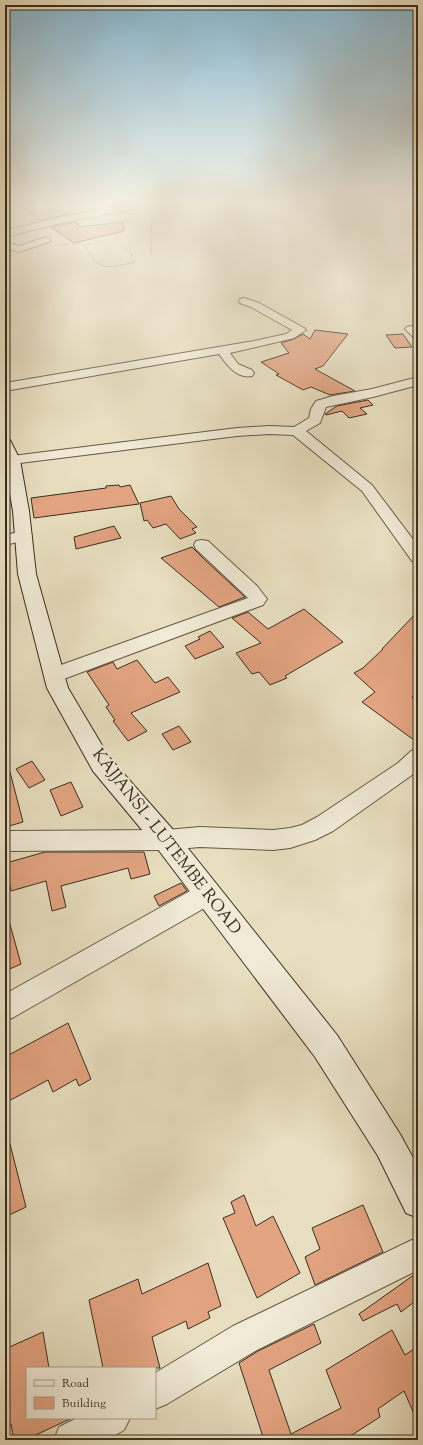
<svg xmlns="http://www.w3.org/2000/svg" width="423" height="1445" font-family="'Sorts Mill Goudy',serif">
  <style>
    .building { fill: #e3a482; stroke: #392e1f }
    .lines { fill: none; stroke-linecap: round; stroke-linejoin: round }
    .street-casing { stroke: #655a47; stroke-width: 2 }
    .secondary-casing { stroke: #392e1f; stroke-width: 2 }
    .path { stroke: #392e1f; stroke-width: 1; stroke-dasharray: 0.5 1; stroke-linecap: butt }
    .street { fill: #f0ead6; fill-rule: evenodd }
    .secondary { fill: #f0ead6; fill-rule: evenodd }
    .labels { text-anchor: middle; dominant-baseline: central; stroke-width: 4; stroke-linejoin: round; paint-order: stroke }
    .street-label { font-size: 17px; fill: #392e1f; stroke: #f0ead6 }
  </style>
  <rect width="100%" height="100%" fill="#e8dfc0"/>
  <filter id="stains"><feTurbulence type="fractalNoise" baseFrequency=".005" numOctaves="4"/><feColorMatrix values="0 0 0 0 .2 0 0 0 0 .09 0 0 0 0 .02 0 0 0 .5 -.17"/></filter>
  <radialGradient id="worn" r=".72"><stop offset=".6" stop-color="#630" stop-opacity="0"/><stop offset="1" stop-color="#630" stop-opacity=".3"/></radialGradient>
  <!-- building -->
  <path class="building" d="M 55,209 L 58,211 L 64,210 L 68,214 L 41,221 L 29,213 Z
    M 75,222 L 80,227 L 123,222 L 124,231 L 74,243 L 51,227 Z
    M 315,330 L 348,334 L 323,366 L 315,369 L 355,391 L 330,395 L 311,387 L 303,390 L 276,375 L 279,374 L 261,362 L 289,353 L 281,343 L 294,339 L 303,334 L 310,339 Z
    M 403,334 L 412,347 L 395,348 L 386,335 Z
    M 368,400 L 373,405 L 360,408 L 367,414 L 349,418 L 342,411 L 326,415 L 325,414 L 337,406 Z
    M 119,485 L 120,487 L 130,485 L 139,504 L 34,518 L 31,498 L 106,488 L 106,486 Z
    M 171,496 L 179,509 L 197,527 L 192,529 L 196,533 L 180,539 L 166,524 L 153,528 L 147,520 L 144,521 L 140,503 Z
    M 114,526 L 121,538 L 76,549 L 74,537 Z
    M 192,547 L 205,560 L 245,597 L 219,607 L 161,558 Z
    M 304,609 L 343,642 L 285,676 L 287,678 L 270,685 L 259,672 L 252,674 L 236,653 L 261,643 L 232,618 L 248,612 L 268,629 Z
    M 418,611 L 418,693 L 412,697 L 417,701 L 413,704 L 418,711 L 418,743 L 362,702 L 375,692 L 354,673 L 363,668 L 383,649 L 382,649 Z
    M 210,631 L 224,647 L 195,659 L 185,646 L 200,639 L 198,637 Z
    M 137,660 L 155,683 L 168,677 L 180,692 L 131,713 L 147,731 L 128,741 L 113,721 L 115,720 L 106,707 L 109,705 L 87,672 L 113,662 L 117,669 Z
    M 179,726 L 191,742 L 173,750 L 162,734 Z
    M 32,761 L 45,780 L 29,788 L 16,769 Z
    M 10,772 L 23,822 L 9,826 L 5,811 L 5,773 Z
    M 71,782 L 83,807 L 61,816 L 50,790 Z
    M 45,852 L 144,852 L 150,874 L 131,879 L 128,868 L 61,886 L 66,907 L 52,911 L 46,881 L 11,891 L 6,863 Z
    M 181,883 L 187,891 L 159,906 L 154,896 Z
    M 9,921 L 21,964 L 5,971 L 5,922 Z
    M 68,1023 L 91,1079 L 79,1086 L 76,1079 L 53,1092 L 48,1080 L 5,1103 L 5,1057 Z
    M 10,1144 L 26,1207 L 5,1217 L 5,1145 Z
    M 244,1195 L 256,1226 L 273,1216 L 300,1273 L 257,1298 L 223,1218 L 235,1213 L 231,1202 Z
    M 363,1205 L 383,1252 L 315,1285 L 305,1257 L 320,1249 L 312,1228 Z
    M 208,1263 L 221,1306 L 208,1312 L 210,1318 L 188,1329 L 186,1321 L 152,1337 L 160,1368 L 103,1368 L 89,1300 L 138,1279 L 142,1294 Z
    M 418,1272 L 418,1299 L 401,1312 L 397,1304 L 363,1321 L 359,1314 Z
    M 314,1324 L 321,1343 L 269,1370 L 291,1434 L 341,1408 L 326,1370 L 392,1330 L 405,1355 L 418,1346 L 418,1423 L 404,1391 L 378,1409 L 380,1417 L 344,1440 L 264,1440 L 239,1363 L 258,1351 Z
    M 43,1332 L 49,1368 L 27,1368 L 27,1418 L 72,1418 L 25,1440 L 14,1440 L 11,1424 L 5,1427 L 5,1349 Z"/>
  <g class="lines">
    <!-- street casing -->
    <g class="street-casing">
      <path id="street" d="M 124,205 L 143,205 L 139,208 L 61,223 L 5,237 L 5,231 L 61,217 Z
        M 46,237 L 49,238 L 51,240 L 49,242 L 19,252 L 5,248 L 5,242 L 19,246 Z
        M 244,298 L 259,303 L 304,328 L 306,330 L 294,338 L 230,353 L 238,364 L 252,370 L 254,373 L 252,376 C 237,379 227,365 219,354 L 5,391 L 5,383 L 254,341 L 286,334 L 292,330 L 251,307 L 240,303 L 239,301 L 240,299 Z
        M 411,326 L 418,329 L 418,339 L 414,338 L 405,329 L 407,327 Z
        M 418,377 L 418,385 L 373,397 L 326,407 L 320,423 L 306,431 L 372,485 L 418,546 L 418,562 L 412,561 L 362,491 L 293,435 L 269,434 L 237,436 L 12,464 L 7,463 L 5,460 L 7,457 L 12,456 L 237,428 L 269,426 L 294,427 L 309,418 L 311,409 L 316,401 L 333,396 L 372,389 Z
        M 24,531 L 30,533 L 32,536 L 30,539 L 5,545 L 5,535 Z
        M 202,540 L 208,541 L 257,586 L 267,599 L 263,605 L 61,680 L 54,682 L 47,680 L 45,675 L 47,670 L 248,598 L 196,549 L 194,545 L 196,541 Z
        M 418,749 L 418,770 L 412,775 L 333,831 L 315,840 L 290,848 L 273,850 L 200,847 L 166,850 L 5,851 L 5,831 L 166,830 L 200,827 L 273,830 L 290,828 L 302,825 L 317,817 L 398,763 L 411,751 Z
        M 207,883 L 215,886 L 219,894 L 215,902 L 14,1017 L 5,1021 L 5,994 L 199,886 Z
        M 418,1237 L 418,1270 L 257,1350 L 167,1404 L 155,1409 L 155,1373 L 233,1326 Z
        M 77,1418 L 130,1418 L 124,1430 L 107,1440 L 54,1440 L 59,1427 Z"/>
    </g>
    <!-- secondary casing -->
    <g class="secondary-casing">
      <path id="secondary" d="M 5,438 L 10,440 L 20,460 L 29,511 L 36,574 L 68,688 L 109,757 L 175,832 L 337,1035 L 400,1134 L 418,1167 L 418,1218 L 406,1213 L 378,1156 L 315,1057 L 157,848 L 93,771 L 47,688 L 18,574 L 13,511 L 5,465 Z"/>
    </g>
    <!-- path -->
    <path class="path" d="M 151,215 L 151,255
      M 117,238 L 115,234 L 119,229 L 117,225 L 119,222
      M 57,245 L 83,244 C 88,249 90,254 94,260 C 103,271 122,265 134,262 L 131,257 L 132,254 L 123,247
      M 85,245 L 104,241"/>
    <!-- street -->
    <use href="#street" class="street"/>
    <!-- secondary -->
    <use href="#secondary" class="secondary"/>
  </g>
  <!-- sky -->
  <linearGradient id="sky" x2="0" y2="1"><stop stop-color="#88b8d0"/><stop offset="0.5" stop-color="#f5f1e3"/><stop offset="1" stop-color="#f5f1e3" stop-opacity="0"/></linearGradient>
  <rect width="423" height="407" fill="url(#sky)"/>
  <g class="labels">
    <!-- street labels -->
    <g class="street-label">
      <text transform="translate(166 842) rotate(52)">KAJJANSI - LUTEMBE ROAD</text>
    </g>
  </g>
  <!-- margin -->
  <rect width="423" height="1445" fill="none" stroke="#e8dfc0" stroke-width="20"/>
  <rect x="6" y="6" width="411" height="1433" fill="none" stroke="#392e1f" stroke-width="2"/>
  <rect x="10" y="10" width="403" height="1425" fill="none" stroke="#392e1f"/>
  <!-- legend -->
  <rect x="26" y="1367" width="130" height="52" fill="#f0ead6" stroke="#a79f8d"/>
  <rect x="34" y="1380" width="20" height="6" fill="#f0ead6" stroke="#a79f8d"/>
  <text x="62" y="1387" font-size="12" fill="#392e1f">Road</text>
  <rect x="34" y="1397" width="20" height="12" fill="#e3a482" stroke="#a79f8d"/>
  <text x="62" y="1407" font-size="12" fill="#392e1f">Building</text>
  <rect width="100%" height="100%" filter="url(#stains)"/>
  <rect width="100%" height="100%" fill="url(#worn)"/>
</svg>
